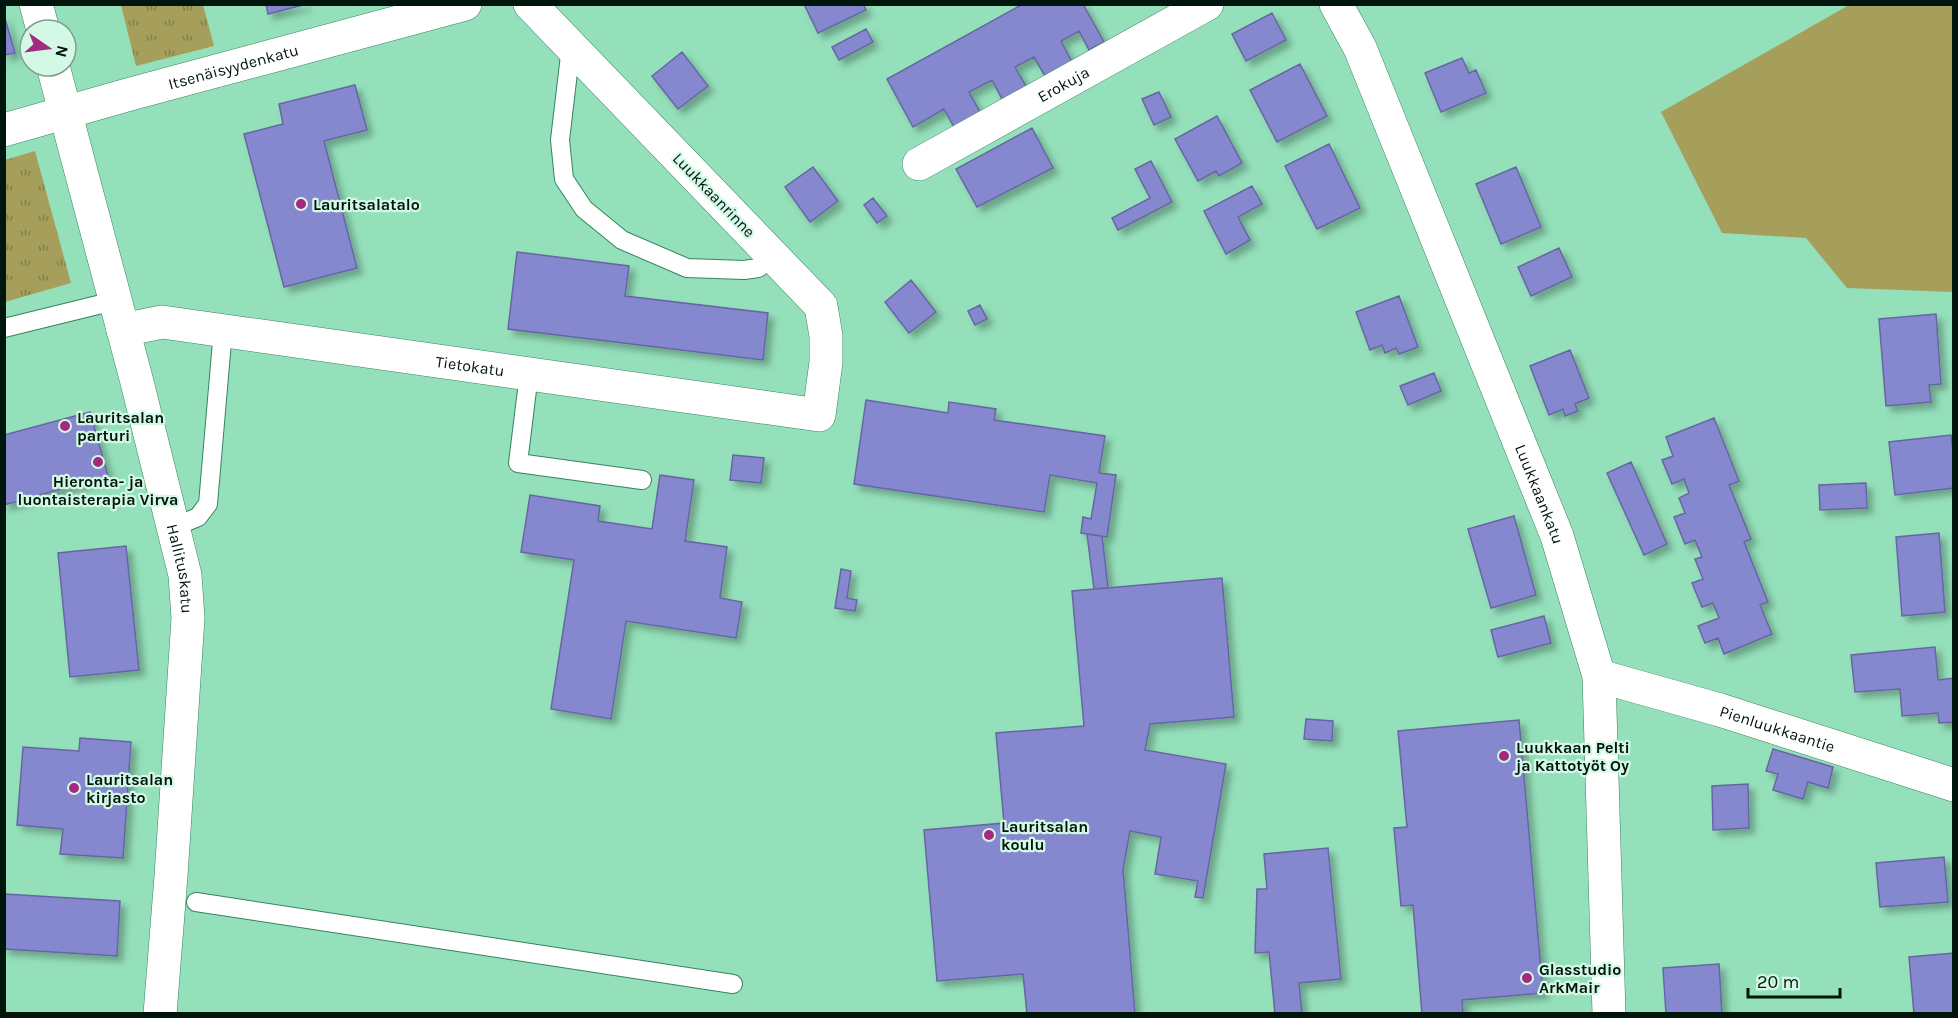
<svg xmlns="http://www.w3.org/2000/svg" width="1958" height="1018" font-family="Karla,sans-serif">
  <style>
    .green { fill: #a69e5b }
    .park { fill: url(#park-tufts) }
    .building { fill: #8688cf; stroke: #6666a2; stroke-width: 1.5; filter: url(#shadow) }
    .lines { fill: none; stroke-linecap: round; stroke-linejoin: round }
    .service-casing { stroke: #368361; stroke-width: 20 }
    .minor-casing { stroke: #368361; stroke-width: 34 }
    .tertiary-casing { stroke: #368361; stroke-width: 34 }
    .service { stroke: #fff; stroke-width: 18 }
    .minor { stroke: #fff; stroke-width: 33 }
    .tertiary { stroke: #fff; stroke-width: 33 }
    .poi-dot { fill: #a32a80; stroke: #d3f8e5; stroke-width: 2 }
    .labels { text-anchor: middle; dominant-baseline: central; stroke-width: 4.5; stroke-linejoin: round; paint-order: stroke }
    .street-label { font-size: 16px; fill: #00150b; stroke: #d3f8e5 }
    .poi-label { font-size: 16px; font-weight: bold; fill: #00150b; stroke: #d3f8e5; text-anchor: start }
  </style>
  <defs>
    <pattern id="park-tufts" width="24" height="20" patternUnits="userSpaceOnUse" patternTransform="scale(1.5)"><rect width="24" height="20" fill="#a69e5b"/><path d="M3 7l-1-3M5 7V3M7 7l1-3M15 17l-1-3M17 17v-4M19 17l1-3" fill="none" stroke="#858049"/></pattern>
    <filter id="shadow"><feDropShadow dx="5.5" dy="5.5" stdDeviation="3" flood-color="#0004"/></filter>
  </defs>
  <rect width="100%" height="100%" fill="#94e0bb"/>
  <!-- green -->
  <path class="green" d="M 1849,5 L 1953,5 L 1953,292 L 1847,288 L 1806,238 L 1722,233 L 1661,112 Z"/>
  <!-- park -->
  <path class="park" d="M 121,5 L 203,5 L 214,46 L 136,66 Z
    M 35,151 L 71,283 L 5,302 L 5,160 Z"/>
  <!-- building -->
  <path class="building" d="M 266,4 L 307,4 L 268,14 Z
    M 804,4 L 863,4 L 866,10 L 818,33 Z
    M 1023,4 L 1083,4 L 1104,42 L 1089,50 L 1079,31 L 1061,41 L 1072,62 L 1045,76 L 1034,57 L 1015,67 L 1027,88 L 1003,101 L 992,80 L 969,92 L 981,114 L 955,129 L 944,109 L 913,127 L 887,79 Z
    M 1272,13 L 1286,40 L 1246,61 L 1232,34 Z
    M 4,15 L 15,53 L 4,55 Z
    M 866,29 L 873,42 L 839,60 L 832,47 Z
    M 682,52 L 708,86 L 678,109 L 652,76 Z
    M 1462,58 L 1469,73 L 1476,70 L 1486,93 L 1441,112 L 1425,73 Z
    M 1300,64 L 1327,116 L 1277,142 L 1250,90 Z
    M 355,85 L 367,130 L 324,141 L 357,268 L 284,287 L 244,134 L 283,124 L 279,104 Z
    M 1159,92 L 1171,117 L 1154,125 L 1142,99 Z
    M 1217,116 L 1242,163 L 1219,176 L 1216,171 L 1198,181 L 1175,139 Z
    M 1032,128 L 1053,168 L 977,207 L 956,169 Z
    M 1329,144 L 1360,208 L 1317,229 L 1285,166 Z
    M 1151,161 L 1172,202 L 1118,230 L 1112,218 L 1150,198 L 1135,169 Z
    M 813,167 L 838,201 L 810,222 L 785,187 Z
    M 1516,167 L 1541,227 L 1501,244 L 1476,184 Z
    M 1252,186 L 1262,204 L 1238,217 L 1250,240 L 1226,254 L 1204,211 Z
    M 873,198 L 887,216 L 877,223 L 864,205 Z
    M 1559,248 L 1572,277 L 1531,296 L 1518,267 Z
    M 517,252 L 629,266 L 625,296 L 768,313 L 763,360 L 508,329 Z
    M 911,280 L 936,312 L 909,333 L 885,302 Z
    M 1399,296 L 1418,347 L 1399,354 L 1396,348 L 1385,353 L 1382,345 L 1370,350 L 1356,312 Z
    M 980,305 L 987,319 L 975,325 L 968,311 Z
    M 1936,314 L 1941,384 L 1929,385 L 1931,402 L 1886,406 L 1879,319 Z
    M 1570,350 L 1589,398 L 1575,404 L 1578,411 L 1565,416 L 1563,409 L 1549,415 L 1530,366 Z
    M 1434,373 L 1441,391 L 1408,405 L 1400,386 Z
    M 866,400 L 948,413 L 949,402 L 996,409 L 994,420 L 1105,436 L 1099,473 L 1116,475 L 1107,537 L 1081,533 L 1083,517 L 1091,519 L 1097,483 L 1050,475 L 1044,512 L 854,484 Z
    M 90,412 L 108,476 L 4,505 L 4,435 Z
    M 1714,418 L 1739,481 L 1729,485 L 1751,539 L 1744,542 L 1768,602 L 1760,605 L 1772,634 L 1724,654 L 1718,638 L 1705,643 L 1698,626 L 1719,618 L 1713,603 L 1702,607 L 1692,583 L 1703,579 L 1695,559 L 1702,557 L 1695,540 L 1685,544 L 1674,517 L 1685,513 L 1679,498 L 1689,493 L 1684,479 L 1672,484 L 1662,460 L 1673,456 L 1666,437 Z
    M 1951,435 L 1954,461 L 1954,488 L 1895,495 L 1889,442 Z
    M 733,455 L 764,458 L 761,483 L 730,480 Z
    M 1631,462 L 1667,544 L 1644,555 L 1607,473 Z
    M 660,475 L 694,480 L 685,541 L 727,547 L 720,598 L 742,602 L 736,638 L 626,621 L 611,719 L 551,709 L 574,560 L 521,552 L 530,495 L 600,506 L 598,521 L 652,529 Z
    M 1866,483 L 1867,508 L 1820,510 L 1819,485 Z
    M 1514,516 L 1536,595 L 1491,608 L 1468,529 Z
    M 1939,533 L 1945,612 L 1902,616 L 1896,537 Z
    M 1087,534 L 1102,536 L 1108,588 L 1094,589 Z
    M 126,546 L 139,670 L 70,677 L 58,553 Z
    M 841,569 L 851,571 L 847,598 L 857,600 L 855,611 L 835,608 Z
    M 1222,578 L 1234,717 L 1150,724 L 1145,750 L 1226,764 L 1203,898 L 1195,897 L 1198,881 L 1155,874 L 1161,837 L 1130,831 L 1123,869 L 1135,1014 L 1027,1014 L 1023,974 L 937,981 L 924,830 L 1004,823 L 996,733 L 1084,726 L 1072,591 Z
    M 1544,616 L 1551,643 L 1498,657 L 1491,630 Z
    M 1935,647 L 1938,680 L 1954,678 L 1954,722 L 1939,723 L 1938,713 L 1902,716 L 1900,689 L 1855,692 L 1851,655 Z
    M 1306,719 L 1333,721 L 1332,741 L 1304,739 Z
    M 1519,720 L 1543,993 L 1462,1000 L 1463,1014 L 1422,1014 L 1413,905 L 1401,906 L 1394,828 L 1407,827 L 1398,731 Z
    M 80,738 L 131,742 L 123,858 L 60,854 L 63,829 L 17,825 L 23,747 L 79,751 Z
    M 1773,749 L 1833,767 L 1828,788 L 1808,782 L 1803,799 L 1773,790 L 1778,774 L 1766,771 Z
    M 1748,784 L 1749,828 L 1713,830 L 1712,786 Z
    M 1328,848 L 1341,979 L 1299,983 L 1302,1014 L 1275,1014 L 1269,952 L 1255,953 L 1257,889 L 1267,889 L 1264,854 Z
    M 1944,857 L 1948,902 L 1880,907 L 1876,863 Z
    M 4,894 L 120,901 L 117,956 L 4,949 Z
    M 1954,953 L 1954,1013 L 1914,1014 L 1909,957 Z
    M 1719,964 L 1722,1014 L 1666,1014 L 1663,968 Z"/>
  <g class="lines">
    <!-- service casing -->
    <g class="service-casing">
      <path id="service" d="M 571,47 L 560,140 L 564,179 L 584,209 L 622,240 L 687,268 L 744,270 L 758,268 L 774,257
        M 4,328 L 114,301
        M 529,374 L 518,463 L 642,480
        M 174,527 L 198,517 L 208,504 L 223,330
        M 196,902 L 733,984"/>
    </g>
    <!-- minor casing -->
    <g class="minor-casing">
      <g id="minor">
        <path id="s1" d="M 4,130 L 127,95 L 465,4"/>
        <path id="s2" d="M 919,164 L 1207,4"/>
        <path id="s3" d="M 123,330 L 162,322 L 819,415 L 826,362 L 826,336 L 821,306 L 530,4"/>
        <path id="s4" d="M 1599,676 L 1720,710 L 1954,785"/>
      </g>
    </g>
    <!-- tertiary casing -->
    <g class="tertiary-casing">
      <g id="tertiary">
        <path d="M 36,4 L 43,30"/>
        <path id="s5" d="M 1336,4 L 1360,48 L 1557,536 L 1599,676 L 1609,1014"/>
        <path id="s6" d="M 53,66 L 137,382 L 185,575 L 188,618 L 171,876 L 160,1014"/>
      </g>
    </g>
    <!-- service -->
    <use href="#service" class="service"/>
    <!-- minor -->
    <use href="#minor" class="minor"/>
    <!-- tertiary -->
    <use href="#tertiary" class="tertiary"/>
  </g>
  <!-- markers -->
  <g class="poi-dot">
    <circle cx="301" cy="204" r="6"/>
    <circle cx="65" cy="426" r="6"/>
    <circle cx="98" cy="462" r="6"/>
    <circle cx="1504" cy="756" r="6"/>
    <circle cx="74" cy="788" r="6"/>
    <circle cx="989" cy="835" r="6"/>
    <circle cx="1527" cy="978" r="6"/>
  </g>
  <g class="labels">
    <!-- street labels -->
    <g class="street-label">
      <text stroke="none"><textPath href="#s1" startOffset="238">Itsenäisyydenkatu</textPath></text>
      <text stroke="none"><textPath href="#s2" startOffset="165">Erokuja</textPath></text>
      <text transform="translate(714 195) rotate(46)">Luukkaanrinne</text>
      <text stroke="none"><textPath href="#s3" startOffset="351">Tietokatu</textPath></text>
      <text stroke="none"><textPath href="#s5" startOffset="531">Luukkaankatu</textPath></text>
      <text stroke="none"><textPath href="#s6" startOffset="519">Hallituskatu</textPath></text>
      <text stroke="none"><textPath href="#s4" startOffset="186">Pienluukkaantie</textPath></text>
    </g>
    <!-- poi labels -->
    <g class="poi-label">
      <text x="313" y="204">Lauritsalatalo</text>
      <text x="77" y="417">Lauritsalan<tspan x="77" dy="18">parturi</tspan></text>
      <text x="98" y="481" text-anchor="middle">Hieronta- ja<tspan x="98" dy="18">luontaisterapia Virva</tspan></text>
      <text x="1516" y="747">Luukkaan Pelti<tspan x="1516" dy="18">ja Kattotyöt Oy</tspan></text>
      <text x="86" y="779">Lauritsalan<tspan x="86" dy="18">kirjasto</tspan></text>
      <text x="1001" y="826">Lauritsalan<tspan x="1001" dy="18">koulu</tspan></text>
      <text x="1539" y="969">Glasstudio<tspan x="1539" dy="18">ArkMair</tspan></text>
    </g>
  </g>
  <!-- border -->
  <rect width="1958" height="1018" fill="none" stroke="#00150b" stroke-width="12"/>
  <!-- north arrow -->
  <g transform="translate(48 48) rotate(104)"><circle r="28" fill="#d3f8e5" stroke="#7f9d8e" stroke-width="1.5"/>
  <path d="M0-4.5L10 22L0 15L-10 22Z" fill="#a32a80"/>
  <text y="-9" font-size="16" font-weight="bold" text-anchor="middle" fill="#00150b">N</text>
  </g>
  <!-- scale -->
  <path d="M1748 988v9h92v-9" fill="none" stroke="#00150b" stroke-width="3"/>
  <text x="1757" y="988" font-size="18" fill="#00150b" stroke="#d3f8e5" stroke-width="4.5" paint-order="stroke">20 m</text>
</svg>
